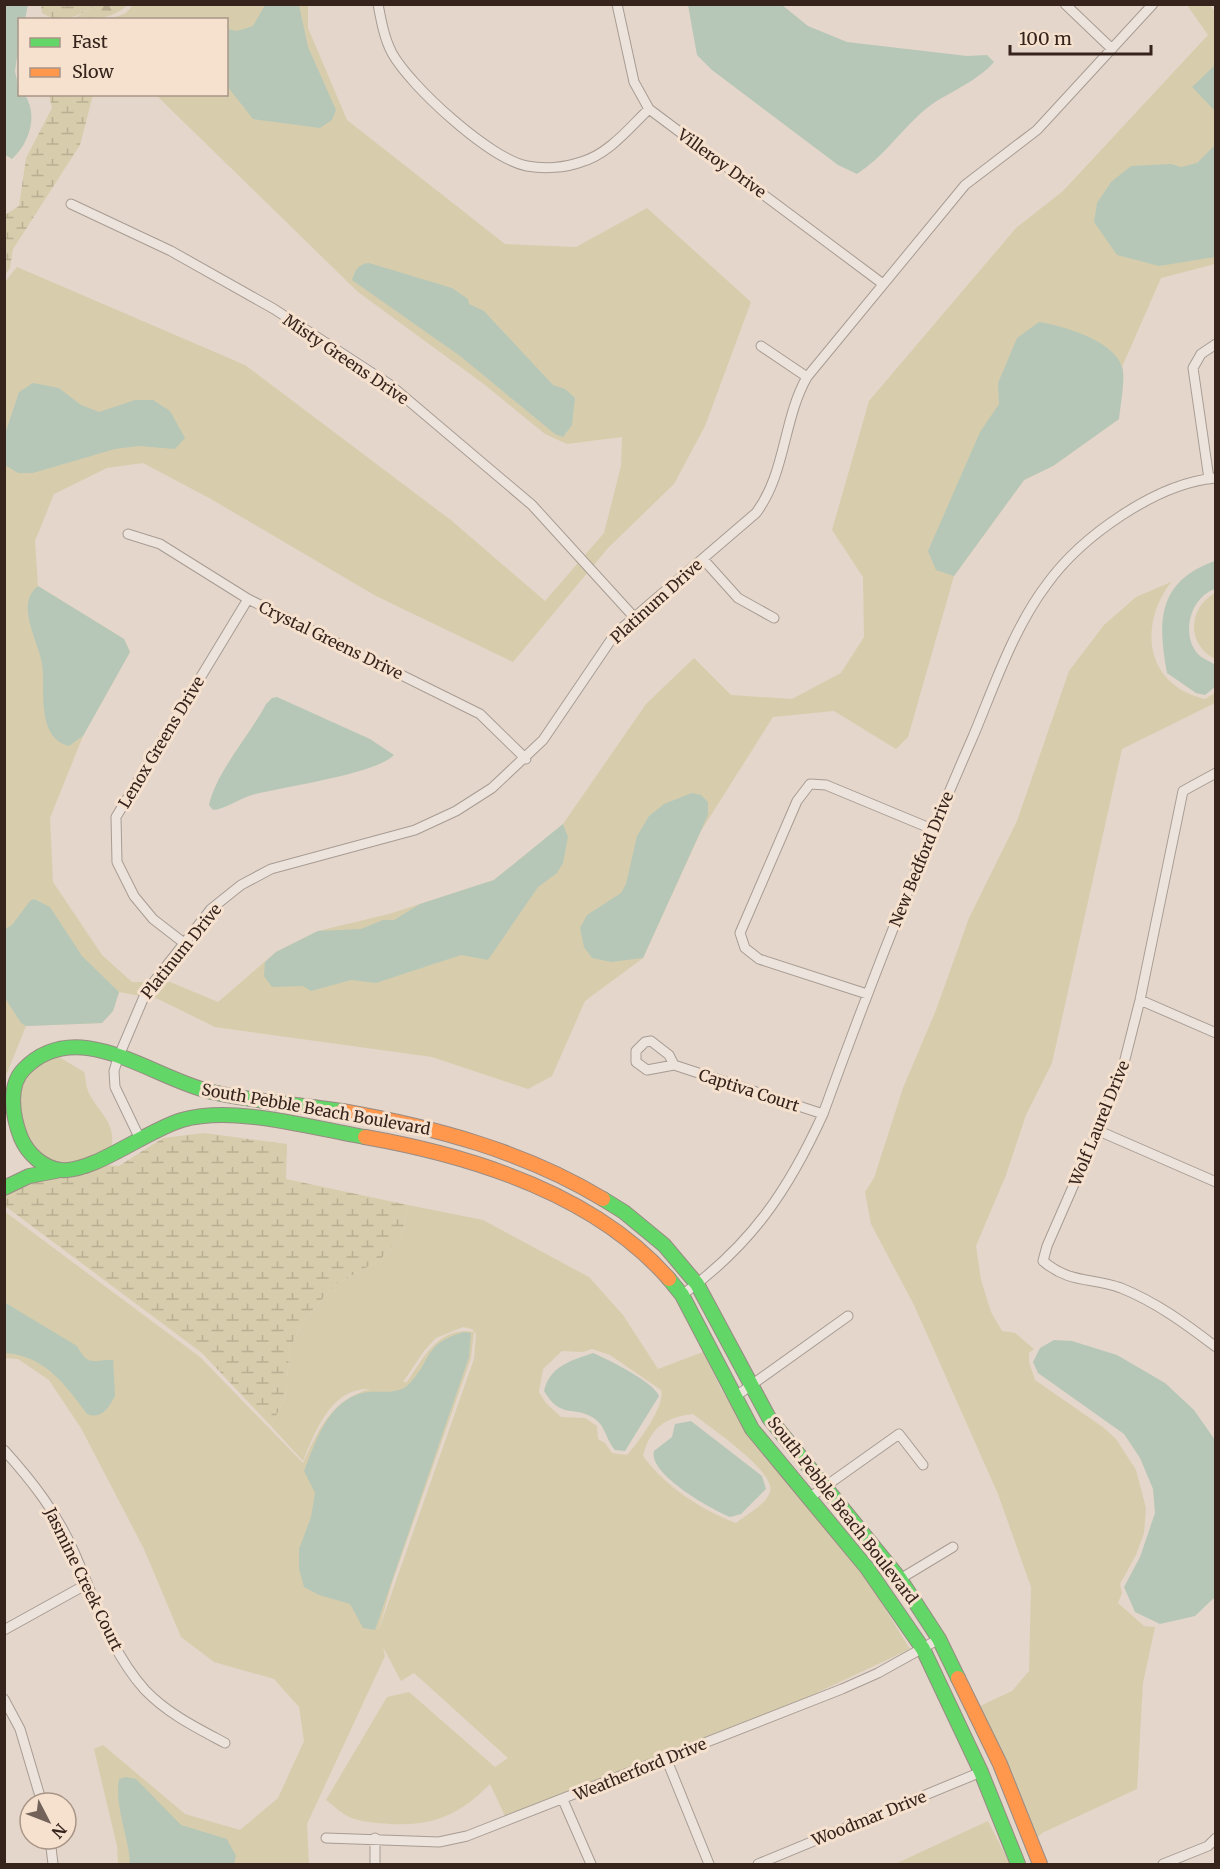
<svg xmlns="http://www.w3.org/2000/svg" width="1220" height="1869" font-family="Merriweather,serif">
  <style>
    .green { fill: #d7cdac; fill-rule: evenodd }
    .forest { fill: url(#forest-firs) }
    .wetland { fill: url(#wetland-marsh) }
    .water { fill: #b6c7b8 }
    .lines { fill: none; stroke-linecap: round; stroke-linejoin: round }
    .street-casing { stroke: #a89c93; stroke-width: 11 }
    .fast-casing { stroke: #988b84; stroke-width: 16 }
    .slow-casing { stroke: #988b84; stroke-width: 16 }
    .street { stroke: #ebe3dc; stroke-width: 9 }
    .fast { stroke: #63d668; stroke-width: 14 }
    .slow { stroke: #ff974d; stroke-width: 14 }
    .labels { text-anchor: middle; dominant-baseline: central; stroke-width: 6; stroke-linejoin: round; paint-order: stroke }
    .street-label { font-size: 16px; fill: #36231c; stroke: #f5e1ce }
  </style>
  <defs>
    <pattern id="forest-firs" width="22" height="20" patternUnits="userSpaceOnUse" patternTransform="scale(1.5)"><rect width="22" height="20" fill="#d7cdac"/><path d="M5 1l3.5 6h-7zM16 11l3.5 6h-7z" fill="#b9b093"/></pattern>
    <pattern id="wetland-marsh" width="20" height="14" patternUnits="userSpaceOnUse" patternTransform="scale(1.5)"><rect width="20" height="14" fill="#d7cdac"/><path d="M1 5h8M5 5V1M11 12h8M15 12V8" fill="none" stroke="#b9b093"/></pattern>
  </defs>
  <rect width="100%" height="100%" fill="#e4d6ca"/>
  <!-- green -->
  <path class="green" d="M 133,5 L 308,5 L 308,28 L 347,120 L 505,244 L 576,247 L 647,208 L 751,302 L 705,426 L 674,484 L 608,548 L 513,662 L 376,596 L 211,499 L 143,463 L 107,468 L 54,494 L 35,541 L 38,586 L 124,639 L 130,652 L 83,736 L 50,818 L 53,882 L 102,955 L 132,982 L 170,982 L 218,1002 L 276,952 L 318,931 L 389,914 L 494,880 L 563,824 L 646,704 L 694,658 L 731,695 L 792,699 L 841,673 L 864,637 L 863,577 L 832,530 L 869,401 L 1016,228 L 1063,191 L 1208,35 L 1187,5 L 1210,5 L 1216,13 L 1215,264 L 1161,278 L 1122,367 L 1119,419 L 1053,466 L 1024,480 L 954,576 L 908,737 L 896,749 L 834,711 L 773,717 L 701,831 L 643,958 L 585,1001 L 552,1076 L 528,1089 L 432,1057 L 215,1027 L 158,999 L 119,992 L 113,1011 L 102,1023 L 26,1026 L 5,1078 L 4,283 L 17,267 L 245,365 L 452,521 L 545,601 L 604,533 L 621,466 L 622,437 L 567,444 L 545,434 L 485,385 L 358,292 L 156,95 L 226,94 L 226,20 L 111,19 L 126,13 Z
    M 1171,582 C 1138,626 1145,685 1205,699 L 1215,693 L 1215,703 L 1122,749 L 1052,1063 L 1026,1115 L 1006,1175 L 976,1246 L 981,1280 L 991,1312 L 1002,1331 L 1015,1333 L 1034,1349 L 1029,1353 L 1029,1362 L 1035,1380 L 1104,1428 L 1116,1439 L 1136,1470 L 1146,1508 L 1144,1533 L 1136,1555 L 1120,1584 L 1122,1593 L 1118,1603 L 1144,1626 L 1155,1627 L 1143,1683 L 1137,1789 L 1042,1833 L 1036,1839 L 980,1706 L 1012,1691 L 1029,1671 L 1031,1587 L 998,1494 L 914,1305 L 871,1224 L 865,1192 L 874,1178 L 903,1088 L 936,1010 L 969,918 L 1017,821 L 1069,671 L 1104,625 L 1136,597 Z
    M 1215,593 L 1216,593 L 1215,659 C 1187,645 1187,609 1215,593 Z
    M 54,1054 L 84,1072 C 86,1079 86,1089 90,1095 C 100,1114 117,1124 111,1148 L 79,1163 L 55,1164 L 27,1146 C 23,1132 14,1113 15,1099 C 16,1079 38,1062 54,1054 Z
    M 408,1205 L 483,1220 L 589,1277 L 623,1315 L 658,1369 L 703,1352 L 721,1389 L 765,1458 L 811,1508 L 871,1586 L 910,1649 L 810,1696 L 505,1816 L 490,1784 C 459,1815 435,1826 390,1824 C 377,1823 361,1822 349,1817 C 341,1813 333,1805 326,1800 L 387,1697 L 409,1692 L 495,1767 L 508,1758 L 414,1673 L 401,1681 L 383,1647 L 385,1656 L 307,1824 L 309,1864 L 118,1864 L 117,1846 L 94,1749 L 103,1745 L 185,1814 L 240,1830 L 278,1798 L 304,1741 L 299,1707 L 274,1679 L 214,1662 L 181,1637 L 144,1549 L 81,1428 L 49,1380 L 18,1359 L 5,1358 L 4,1211 L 200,1357 L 303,1463 C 319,1429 331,1400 370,1389 C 331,1387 315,1432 303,1461 L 271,1426 L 285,1398 L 290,1347 L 308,1315 L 336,1284 L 380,1260 L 402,1235 ZM 463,1327 L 472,1329 L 476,1334 L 474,1359 L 378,1632 L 393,1580 L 471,1358 L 474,1332 C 439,1326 424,1357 407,1382 L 403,1382 L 424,1351 L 436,1338 ZM 592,1349 L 610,1355 L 661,1390 C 666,1405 638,1443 627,1455 L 612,1453 L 605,1443 L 598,1439 L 597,1426 L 585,1418 L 561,1417 L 546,1403 L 539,1392 L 543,1369 L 562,1351 L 583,1352 ZM 693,1414 C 708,1426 777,1472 770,1492 C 765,1506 747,1514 736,1523 C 701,1510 665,1486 643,1456 C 650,1428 665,1417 693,1414 Z
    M 988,1821 L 1010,1864 L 895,1864 Z"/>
  <!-- forest -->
  <path class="forest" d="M 96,5 L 127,5 C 113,20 90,19 71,20 Z"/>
  <!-- wetland -->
  <path class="wetland" d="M 41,5 L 41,4 L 96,5 C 77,16 63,26 42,13 Z
    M 49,95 L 74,97 L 93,95 L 80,145 L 13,249 L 10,268 L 5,275 L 5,215 L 19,206 L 26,158 L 52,108 Z
    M 204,1133 L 287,1144 L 286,1179 L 408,1205 L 402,1235 L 380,1260 L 336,1284 L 308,1315 L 290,1347 L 285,1398 L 271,1426 L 202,1353 L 5,1206 L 5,1195 L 21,1185 L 49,1177 L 79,1175 L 99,1165 L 119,1166 L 163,1138 Z"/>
  <!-- water -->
  <path class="water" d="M 4,5 L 28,5 L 25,19 L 20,20 L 19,44 L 15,71 L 20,94 L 25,95 C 38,115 30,142 12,159 L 4,154 Z
    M 265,5 L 299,5 L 308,47 L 336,110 L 332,120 L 320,128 L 253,119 L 227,86 L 227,29 L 237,31 L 253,26 Z
    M 688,5 L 782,5 L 808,26 L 847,42 L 967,56 L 987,55 L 994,62 C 974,85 943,93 921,113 C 899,133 882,158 857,174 L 838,165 L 712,70 L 697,55 Z
    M 1215,65 L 1215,111 L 1192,87 Z
    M 1215,145 L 1215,257 L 1159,266 L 1117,255 L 1094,222 L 1097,203 L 1111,182 L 1131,166 L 1171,164 L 1181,167 L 1197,163 Z
    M 369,263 L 452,288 L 468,299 L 469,304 L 484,311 L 553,385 L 565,389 L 575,398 L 572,425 L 563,437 L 555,434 L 460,356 L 352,280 C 355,270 358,264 369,263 Z
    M 1039,322 C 1063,326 1114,340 1122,367 C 1126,377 1120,407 1119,419 L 1053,466 L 1024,480 L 954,576 L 936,570 L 928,551 L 980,432 L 999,404 L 998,383 L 1017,338 Z
    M 33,383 L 59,388 L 81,405 L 99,412 L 135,400 L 153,400 L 170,411 L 185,438 L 175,449 L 139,446 L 115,449 L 33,473 L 18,473 L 5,465 L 5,434 L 19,392 Z
    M 1215,561 L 1215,589 C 1190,597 1180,636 1199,655 C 1204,660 1211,661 1215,665 L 1215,687 L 1205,695 L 1196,693 L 1167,673 C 1157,620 1158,581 1215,561 Z
    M 38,586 L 124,639 L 130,652 L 83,736 L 69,746 C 35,737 46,688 42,664 C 39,642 14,604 38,586 Z
    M 277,697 L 370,739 L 394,755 C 377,774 281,787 252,795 C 238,799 226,809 213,810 L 209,805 C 216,772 250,735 266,704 L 272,698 Z
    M 692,793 L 701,795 L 708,802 L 708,815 L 643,958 L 611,962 L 592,958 L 584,947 L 580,928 L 587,915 L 621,893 L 626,884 L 637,836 L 649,816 L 664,804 Z
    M 563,824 L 568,837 L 563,863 L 557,873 L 538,887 L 488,960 L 461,955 L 376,983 L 351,980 L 311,991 L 303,986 L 272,987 L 264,976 L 265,962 L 276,952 L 318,931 L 361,929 L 383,920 L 394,920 L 420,904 L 494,880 Z
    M 34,899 L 50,907 L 82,956 L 119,992 L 113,1011 L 102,1023 L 26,1026 L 21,1023 L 5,998 L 5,929 L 12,925 L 30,901 Z
    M 4,1302 L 77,1346 C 89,1368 93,1359 113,1360 L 115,1396 C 109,1407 102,1420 87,1414 C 65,1384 45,1356 5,1353 Z
    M 464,1332 L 471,1333 L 469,1357 L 375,1630 L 363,1628 L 350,1604 L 319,1595 L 304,1587 L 299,1569 L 299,1549 L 311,1517 L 315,1493 L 304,1471 C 316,1442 326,1403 362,1393 C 377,1389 398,1397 410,1383 C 433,1358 423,1344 464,1332 Z
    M 1054,1340 L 1072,1341 L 1117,1355 L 1165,1383 L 1194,1410 L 1215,1440 L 1215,1597 L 1195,1616 L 1160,1624 L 1135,1612 L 1124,1587 L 1140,1557 L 1155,1513 L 1153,1489 L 1140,1458 L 1124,1434 L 1038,1373 L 1033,1362 L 1040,1348 Z
    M 593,1353 C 607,1359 654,1382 659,1396 L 625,1451 L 615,1450 C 606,1440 606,1427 595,1419 C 574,1404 562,1421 544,1391 C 550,1366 570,1361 593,1353 Z
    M 691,1421 L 762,1476 L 766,1489 L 741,1514 L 730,1517 C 711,1509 648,1474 654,1451 L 672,1437 L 675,1424 Z
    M 126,1777 L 136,1779 L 181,1825 L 227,1839 L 236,1856 L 234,1864 L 130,1864 C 129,1837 114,1806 119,1779 Z"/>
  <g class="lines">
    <!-- street casing -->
    <g class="street-casing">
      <path id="street" d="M 378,4 C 381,20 384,38 392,53 C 410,86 490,159 527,166 C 544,169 565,168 581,162 C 609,154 629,128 649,109
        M 617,4 L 634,82 L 649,109 L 883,284
        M 1065,4 L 1112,49
        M 71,204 L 171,251 L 274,309 L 389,384 L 532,505 L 634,617
        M 761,346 L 807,377
        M 1209,479 L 1193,368 L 1201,354 L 1216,344
        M 128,534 L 160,544 L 248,599 L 480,714 L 526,759
        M 703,559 L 738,598 L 774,618
        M 1216,773 L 1183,791 L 1140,1000 L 1120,1079 L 1047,1246 L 1043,1261 C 1070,1284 1091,1277 1121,1288 C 1156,1302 1186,1324 1216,1347
        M 184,943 L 153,919 L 134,896 L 117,862 L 116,817 L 248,599
        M 867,994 L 759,959 L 745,948 L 740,933 L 797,801 L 810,784 L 826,785 L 932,829
        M 1140,1000 L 1216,1033
        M 674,1065 L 647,1070 L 636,1062 L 636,1051 L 645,1042 L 651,1041 L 669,1055 L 674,1065 L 823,1114
        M 1099,1131 L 1216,1182
        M 140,1139 L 115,1087 L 114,1071 L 118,1058 L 146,992 L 211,909 L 241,885 L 271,869 L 415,830 L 456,811 L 492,788 L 543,740 L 615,634 L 756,513 C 786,473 783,419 807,377 L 965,185 L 1037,130 L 1153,4
        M 682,1295 C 751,1245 788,1191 823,1114 C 869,987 918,862 972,739 C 994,687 1013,629 1047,584 C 1081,537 1156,483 1216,478
        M 736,1396 L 848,1316
        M 4,1450 C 32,1481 57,1513 74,1552 C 95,1599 109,1650 145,1690 C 168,1714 197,1728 225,1743
        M 809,1498 L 899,1434 L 923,1465
        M 900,1579 L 953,1547
        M 4,1630 L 87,1584
        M 4,1699 L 20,1729 L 42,1803
        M 666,1758 L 709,1864
        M 563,1800 L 591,1864
        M 326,1838 L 439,1842 L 467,1836 L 842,1689 L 878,1673 L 939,1639
        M 375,1838 L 375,1864
        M 50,1839 L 53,1864
        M 758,1864 L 981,1772
        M 1163,1864 L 1208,1846 L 1216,1838"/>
    </g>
    <!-- fast casing -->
    <g class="fast-casing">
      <path id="fast" d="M 342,1111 C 299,1104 255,1102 212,1092 C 153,1079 78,1014 24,1069 C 7,1086 13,1118 21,1138 C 28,1154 43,1168 61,1170 C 93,1173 147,1130 182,1120 C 235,1105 311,1128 365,1137
        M 4,1188 L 29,1176 L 56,1171
        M 603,1199 L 624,1212 L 664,1245 L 697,1284 L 769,1418 L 900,1579 L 939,1639 L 958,1678
        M 669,1279 L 682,1295 L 752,1429 L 867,1568 L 923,1649 L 981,1772 L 1018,1864"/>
    </g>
    <!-- slow casing -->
    <g class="slow-casing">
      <path id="slow" d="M 342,1111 C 433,1127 524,1151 603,1199
        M 365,1137 C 473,1156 595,1194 669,1279
        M 958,1678 L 1000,1764 L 1040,1864"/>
    </g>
    <!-- street -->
    <use href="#street" class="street"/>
    <!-- fast -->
    <use href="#fast" class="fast"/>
    <!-- slow -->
    <use href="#slow" class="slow"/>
  </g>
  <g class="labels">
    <!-- street labels -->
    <g class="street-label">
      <text transform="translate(722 163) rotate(36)">Villeroy Drive</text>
      <text transform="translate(346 359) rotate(34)">Misty Greens Drive</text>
      <text transform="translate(656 601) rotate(-42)">Platinum Drive</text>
      <text transform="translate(331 640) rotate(26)">Crystal Greens Drive</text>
      <text transform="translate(161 742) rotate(-59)">Lenox Greens Drive</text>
      <text transform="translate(921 859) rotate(-68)">New Bedford Drive</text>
      <text transform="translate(181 951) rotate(-51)">Platinum Drive</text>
      <text transform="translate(749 1090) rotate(18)">Captiva Court</text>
      <text transform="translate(316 1109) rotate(10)">South Pebble Beach Boulevard</text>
      <text transform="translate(1099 1123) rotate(-68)">Wolf Laurel Drive</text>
      <text transform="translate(843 1510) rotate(52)">South Pebble Beach Boulevard</text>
      <text transform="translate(84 1579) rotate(64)">Jasmine Creek Court</text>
      <text transform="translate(640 1769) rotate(-22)">Weatherford Drive</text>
      <text transform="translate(869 1818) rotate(-22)">Woodmar Drive</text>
    </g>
  </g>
  <!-- border -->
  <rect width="1220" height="1869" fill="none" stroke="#36231c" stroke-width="12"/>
  <!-- legend -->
  <rect x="18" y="18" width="210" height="78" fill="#f5e1ce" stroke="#a99587" stroke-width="1.5"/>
  <rect x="30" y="38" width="30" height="9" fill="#63d668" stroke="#a99587" stroke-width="1.5"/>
  <text x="72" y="48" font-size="18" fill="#36231c">Fast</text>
  <rect x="30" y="68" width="30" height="9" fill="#ff974d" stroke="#a99587" stroke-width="1.5"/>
  <text x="72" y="78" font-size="18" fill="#36231c">Slow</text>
  <!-- north arrow -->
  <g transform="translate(48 1821) rotate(132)"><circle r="28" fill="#f5e1ce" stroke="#a99587" stroke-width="1.5"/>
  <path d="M0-4.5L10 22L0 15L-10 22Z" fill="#736259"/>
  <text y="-9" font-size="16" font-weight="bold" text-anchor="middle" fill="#36231c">N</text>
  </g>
  <!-- scale -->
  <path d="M1010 45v9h141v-9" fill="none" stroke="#36231c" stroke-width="3"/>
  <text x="1019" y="45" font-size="18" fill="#36231c" stroke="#f5e1ce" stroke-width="4.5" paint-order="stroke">100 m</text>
</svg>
